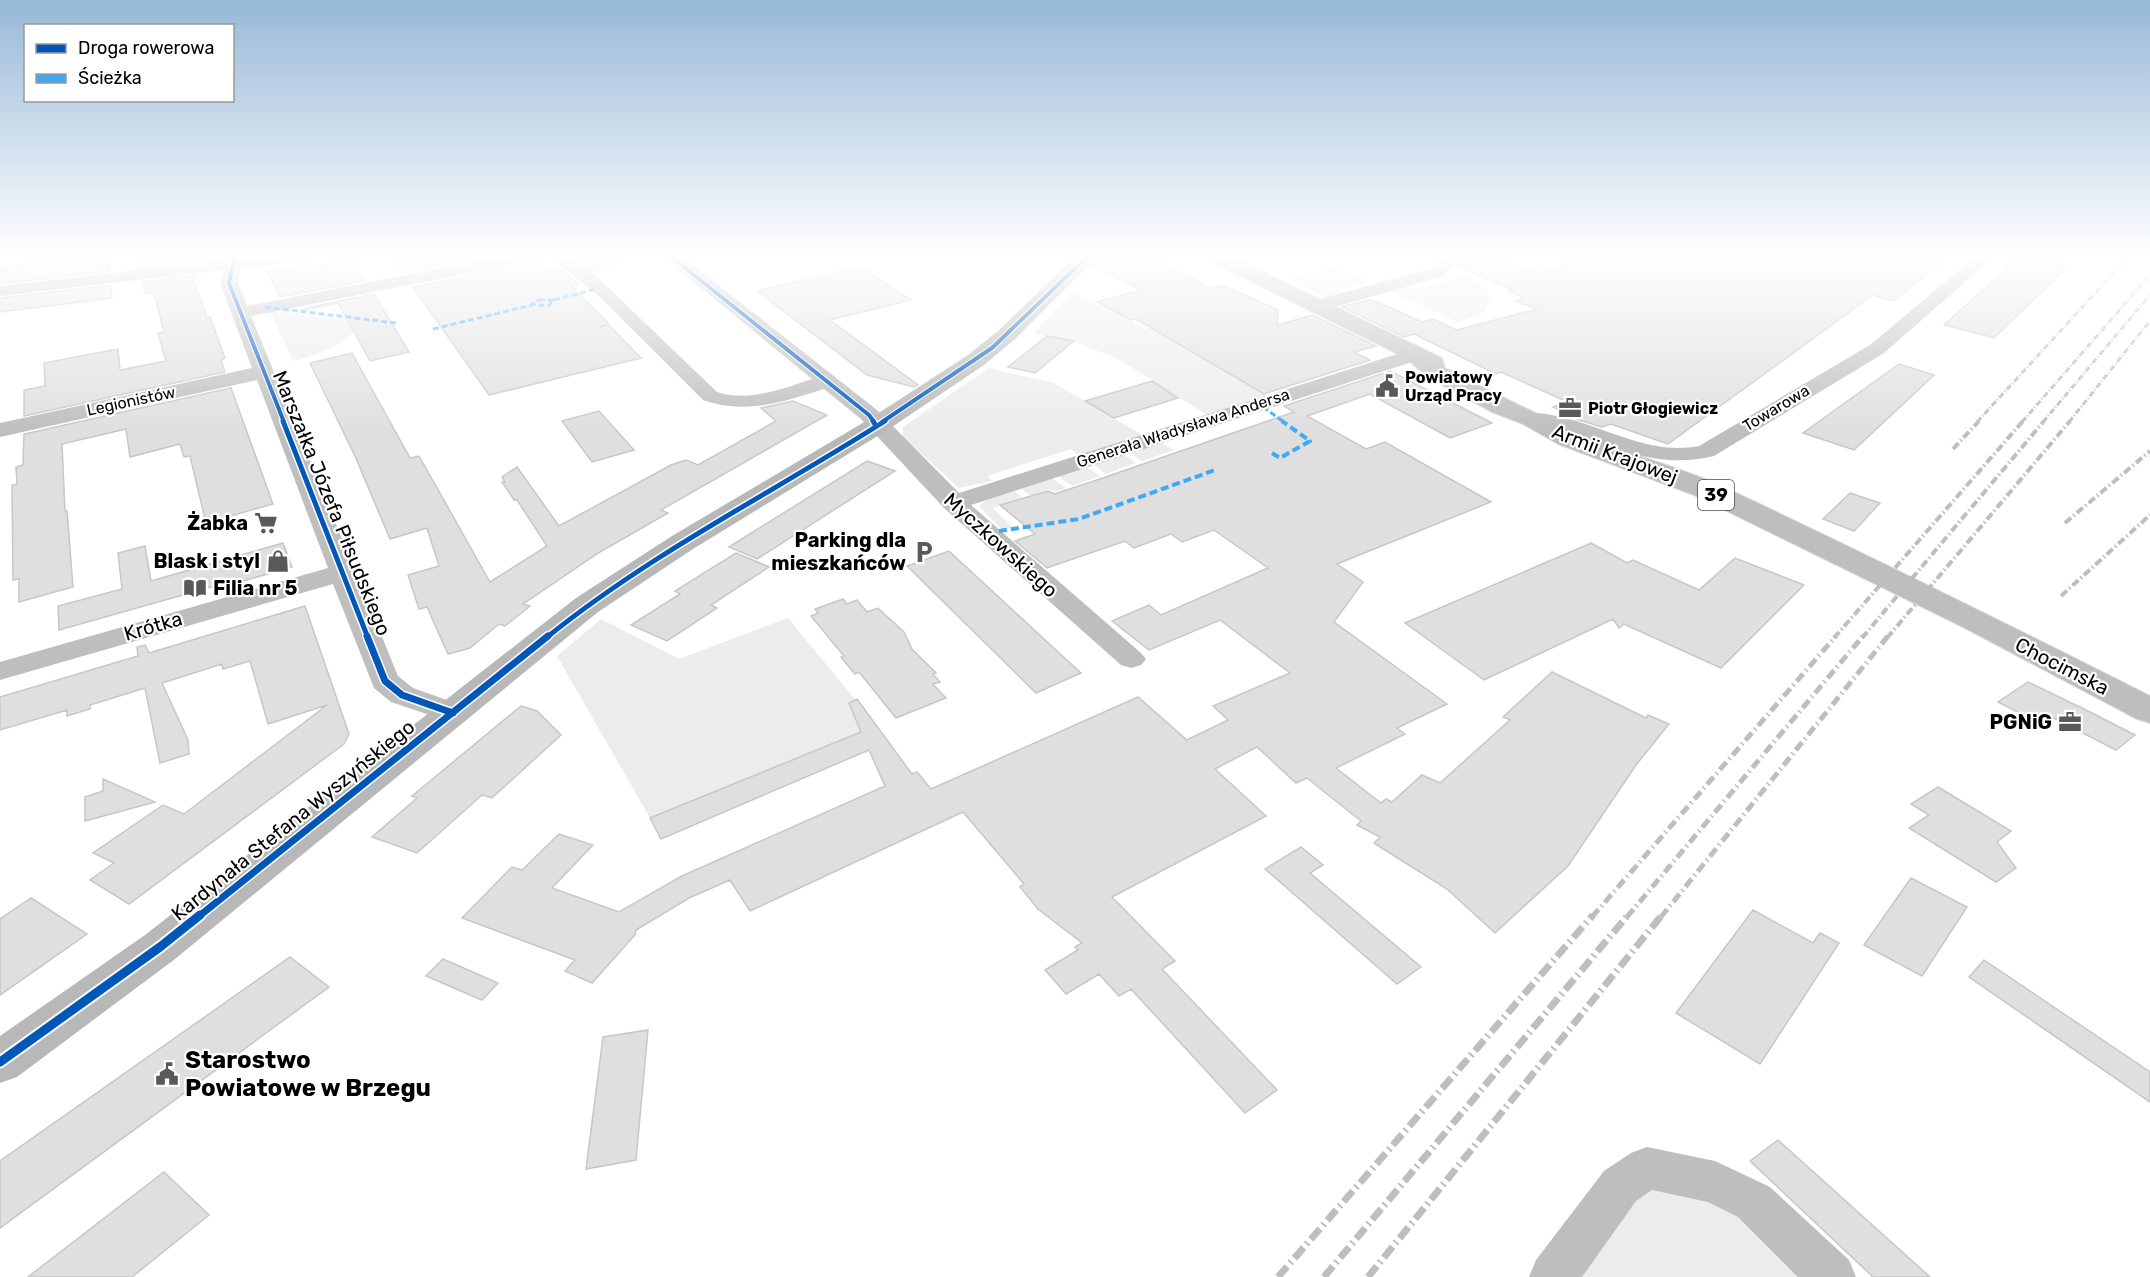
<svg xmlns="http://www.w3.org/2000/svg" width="2150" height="1277" font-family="Rubik,sans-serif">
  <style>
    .green { fill: #ececec }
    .building { fill: #dfdfdf; stroke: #c7c7c7; stroke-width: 1.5 }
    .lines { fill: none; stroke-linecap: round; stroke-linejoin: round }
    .primary-casing { stroke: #dbdbdb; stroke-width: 2 }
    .street { fill: #bebebe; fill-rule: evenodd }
    .secondary { fill: #b8b8b8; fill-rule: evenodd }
    .primary { fill: #bebebe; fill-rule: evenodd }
    .rail-far3 { stroke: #bebebe; stroke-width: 3; stroke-dasharray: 6 2 1 2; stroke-linecap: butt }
    .rail-far2 { stroke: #bebebe; stroke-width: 4; stroke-dasharray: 8 3 1.5 3; stroke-linecap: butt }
    .rail-far1 { stroke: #bebebe; stroke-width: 5; stroke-dasharray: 10 4 1.5 4; stroke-linecap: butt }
    .rail { stroke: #bebebe; stroke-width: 7; stroke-dasharray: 14 4.5 2 4.5; stroke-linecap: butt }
    .quiet-far1 { stroke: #3fa9f5; stroke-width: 3; stroke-dasharray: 6 3; stroke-linecap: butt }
    .quiet { stroke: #3fa9f5; stroke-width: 4; stroke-dasharray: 8 4; stroke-linecap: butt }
    .cycleway-far3-casing { stroke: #fff; stroke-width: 6 }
    .cycleway-far2-casing { stroke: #fff; stroke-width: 8 }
    .cycleway-far1-casing { stroke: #fff; stroke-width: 10 }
    .cycleway-casing { stroke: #fff; stroke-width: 13 }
    .cycleway-far3 { stroke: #0057b8; stroke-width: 4 }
    .cycleway-far2 { stroke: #0057b8; stroke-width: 5 }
    .cycleway-far1 { stroke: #0057b8; stroke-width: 7 }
    .cycleway { stroke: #0057b8; stroke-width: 9 }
    .labels { text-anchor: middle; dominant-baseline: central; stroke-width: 4.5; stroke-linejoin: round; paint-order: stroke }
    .far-poi-label { font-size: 16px; font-weight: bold; fill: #000; stroke: #fff; text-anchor: start }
    .far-street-label { font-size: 16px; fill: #000; stroke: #fff }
    .shield { fill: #fff; stroke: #4c4c4c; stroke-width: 1.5 }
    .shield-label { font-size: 18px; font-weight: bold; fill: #000 }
    .street-label { font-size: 20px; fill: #000; stroke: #fff }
    .poi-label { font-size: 20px; font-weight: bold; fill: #000; stroke: #fff; text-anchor: end }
    .near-poi-label { font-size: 24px; font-weight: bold; fill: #000; stroke: #fff; text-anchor: start }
  </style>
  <rect width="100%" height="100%" fill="#fff"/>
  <!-- green -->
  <path class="green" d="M 1335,267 L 1369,282 L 1338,290 L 1347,295 L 1332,300 L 1287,278 Z
    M 1468,276 L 1486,288 L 1490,303 L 1483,313 L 1458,322 L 1388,290 L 1406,284 L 1417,288 Z
    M 1074,292 L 1146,329 L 1153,328 L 1267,396 L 1207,415 L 1118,359 L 1072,341 L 1034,333 Z
    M 270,311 L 364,322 C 344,344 322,355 293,361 Z
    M 989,368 L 1054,383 L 1144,436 L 1080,456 L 1071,449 L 987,476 L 992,481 L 959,488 L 903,437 L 903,427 Z
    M 1160,442 L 1174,450 L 1142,461 L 1129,452 Z
    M 1124,454 L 1136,463 L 1106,474 L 1093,464 Z
    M 1085,466 L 1100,476 L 1072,486 L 1058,476 Z
    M 1052,478 L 1066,488 L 1054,492 L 1049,489 L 1030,496 L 1021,488 Z
    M 1013,490 L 1022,497 L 993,508 L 1013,528 L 1001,529 L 979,506 L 987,499 Z
    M 788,618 L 877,726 L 650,818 L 557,656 L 601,619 L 679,659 Z
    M 1647,1168 L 1679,1175 L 1832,1277 L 1565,1277 Z"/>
  <!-- building -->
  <path class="building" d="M 97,255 L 108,255 L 110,271 L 0,284 L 0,267 Z
    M 134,255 L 222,255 L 222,258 L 138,268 Z
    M 391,255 L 470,255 L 470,260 L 403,273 Z
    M 584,255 L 629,255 L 596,273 L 578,259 Z
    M 1132,255 L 1150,255 L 1212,289 L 1224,285 L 1278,310 L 1277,325 L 1313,315 L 1376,346 L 1354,352 L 1370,360 L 1264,394 L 1136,319 L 1131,320 L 1097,302 L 1141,290 L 1092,265 Z
    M 1490,255 L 1537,273 L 1603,255 L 1949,255 L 1894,301 L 1873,295 L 1668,444 L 1611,424 L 1602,427 L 1579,420 L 1553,407 L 1565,402 L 1561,399 L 1501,372 L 1496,374 L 1414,334 L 1404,337 L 1342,307 L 1368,300 L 1375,301 L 1422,322 L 1433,319 L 1457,330 L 1537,309 L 1515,301 L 1525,298 L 1509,291 L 1512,290 L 1455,265 Z
    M 2022,255 L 2068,255 L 2059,264 L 2065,269 L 1994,338 L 1944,325 Z
    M 353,261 L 365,281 L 280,297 L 267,271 Z
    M 539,261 L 550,272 L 559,268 L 578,283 L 571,286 L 608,323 L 600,327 L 609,325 L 641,358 L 489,395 L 413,287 Z
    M 860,267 L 911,300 L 830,320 L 918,385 L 914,387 L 867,375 L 757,291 Z
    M 197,275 L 192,277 L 207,317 L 210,317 L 225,358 L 221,360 L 225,372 L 24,416 L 24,390 L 45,386 L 44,363 L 118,349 L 120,370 L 166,361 L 158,333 L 164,332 L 154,293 L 146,294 L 142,282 Z
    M 111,285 L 112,298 L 0,312 L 0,298 Z
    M 374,294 L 409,352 L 370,361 L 338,303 L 306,310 L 305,308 Z
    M 1047,336 L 1074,341 L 1035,373 L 1008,367 Z
    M 352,353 L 410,458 L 419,456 L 490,582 L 547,546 L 517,500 L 514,500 L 502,482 L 505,482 L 502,477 L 517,467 L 559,526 L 671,465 L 686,460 L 698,465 L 776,421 L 761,408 L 793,401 L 827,415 L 661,510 L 668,513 L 600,552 L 523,604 L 530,606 L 505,626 L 499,624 L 470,648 L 448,654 L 427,607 L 419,609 L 408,575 L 439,566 L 427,528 L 390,539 L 355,456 L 310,363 Z
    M 1899,364 L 1934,375 L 1854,450 L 1803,433 Z
    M 1390,371 L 1492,423 L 1450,438 L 1370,394 L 1307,416 L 1366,449 L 1385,442 L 1491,502 L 1337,564 L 1363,582 L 1334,622 L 1447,704 L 1397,728 L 1405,734 L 1336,768 L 1381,803 L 1386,799 L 1392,802 L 1422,775 L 1440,783 L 1510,720 L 1503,717 L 1552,672 L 1646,718 L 1648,715 L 1669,724 L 1636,765 L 1568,866 L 1495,933 L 1447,889 L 1374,843 L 1380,837 L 1357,825 L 1361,821 L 1307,778 L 1296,783 L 1257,747 L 1215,769 L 1266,816 L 1112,897 L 1175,961 L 1162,969 L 1277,1090 L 1245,1113 L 1131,989 L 1119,996 L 1099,974 L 1066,994 L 1045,970 L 1078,950 L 1075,947 L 1082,943 L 1038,909 L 1020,887 L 1024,884 L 963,812 L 750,911 L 730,880 L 689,898 L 636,930 L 635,935 L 592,983 L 565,971 L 575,960 L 462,918 L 512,867 L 522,870 L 559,834 L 593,845 L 552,888 L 619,912 L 682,876 L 885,786 L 869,750 L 661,839 L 650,818 L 861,732 L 849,703 L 857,699 L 912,774 L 917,772 L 931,789 L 1138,697 L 1187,740 L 1228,720 L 1213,706 L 1290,673 L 1220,620 L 1149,650 L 1112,621 L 1149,605 L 1161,615 L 1268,568 L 1214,530 L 1182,542 L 1171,534 L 1134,548 L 1125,541 L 1047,568 L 1015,541 L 1035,534 L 1000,505 L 1048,491 L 1054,494 L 1091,482 L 1294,412 L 1284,406 Z
    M 1152,381 L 1178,398 L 1114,418 L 1085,401 Z
    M 231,388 L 273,504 L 206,523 L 190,456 L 184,457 L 180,444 L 130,457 L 126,429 L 62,444 L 65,511 L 67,511 L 73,587 L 19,602 L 19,579 L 13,580 L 12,485 L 17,484 L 16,467 L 23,465 L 24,434 Z
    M 599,411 L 634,450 L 592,462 L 562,421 Z
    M 867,461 L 895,471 L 757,559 L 729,547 Z
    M 1850,493 L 1880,503 L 1854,531 L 1823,519 Z
    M 283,543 L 292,567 L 236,583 L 236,580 L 59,630 L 58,606 L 122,589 L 118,553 L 145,546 L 151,581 Z
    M 1591,543 L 1627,563 L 1633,560 L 1699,590 L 1735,558 L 1804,585 L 1721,668 L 1624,624 L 1619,628 L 1613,619 L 1484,680 L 1405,623 Z
    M 949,551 L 1045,640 L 1081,673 L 1036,693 L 907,566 Z
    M 736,553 L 769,567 L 711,605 L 717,608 L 667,641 L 631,625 L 680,594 L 675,591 Z
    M 843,599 L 847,604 L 857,600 L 867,612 L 878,608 L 904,632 L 912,649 L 936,673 L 933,674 L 940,682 L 933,684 L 946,698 L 896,718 L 859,672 L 855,674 L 841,657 L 844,656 L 811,616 L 818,613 L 815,609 Z
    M 305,606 L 349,734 L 344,744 L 129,904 L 90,880 L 114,863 L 93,853 L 163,805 L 184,814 L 327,705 L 268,724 L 250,661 L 223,669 L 222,664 L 162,683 L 188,740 L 189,754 L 160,763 L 145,688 L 90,705 L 90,709 L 67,716 L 67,710 L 0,730 L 0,697 L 138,656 L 137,647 L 145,645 L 149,653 Z
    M 2028,682 L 2088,711 L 2135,735 L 2116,750 L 2044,713 L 2033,720 L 1998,702 Z
    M 521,706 L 537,711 L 561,735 L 492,798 L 482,795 L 417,853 L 372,837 L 417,798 L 412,796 Z
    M 103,779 L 155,802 L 85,821 L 85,797 L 103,791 Z
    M 1938,787 L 2011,831 L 1997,842 L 2016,868 L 1996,882 L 1909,828 L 1929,815 L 1911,804 Z
    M 1301,847 L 1323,865 L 1310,873 L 1421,967 L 1397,984 L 1265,869 Z
    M 1911,878 L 1967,907 L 1922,976 L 1864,945 Z
    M 31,898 L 87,934 L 0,995 L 0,919 Z
    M 1753,910 L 1813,943 L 1820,933 L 1839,943 L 1760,1064 L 1676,1013 Z
    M 290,957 L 329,987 L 0,1228 L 0,1161 Z
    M 443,959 L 498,983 L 482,1000 L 426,976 Z
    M 1984,960 L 2150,1072 L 2150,1102 L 1969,977 Z
    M 648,1030 L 636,1160 L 586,1169 L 603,1037 Z
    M 1778,1140 L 1930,1277 L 1873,1277 L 1750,1161 Z
    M 164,1172 L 209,1215 L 132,1277 L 28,1277 Z"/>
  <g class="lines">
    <!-- primary casing -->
    <g class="primary-casing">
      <path id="primary" d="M 1202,255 L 1228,255 L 1442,358 L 1445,368 C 1488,390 1532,412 1576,432 C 1621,453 1671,464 1717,484 C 1863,552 2007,624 2150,696 L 2150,723 L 2137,719 L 1963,627 L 1694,495 L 1558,444 L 1523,424 L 1492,412 L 1429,378 L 1404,357 L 1205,259 Z"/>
    </g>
    <!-- street -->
    <path class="street" d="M 224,255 L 241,255 L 242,258 L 317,255 L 309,260 L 241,268 L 238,283 L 247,306 L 508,255 L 544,255 L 536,260 L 251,316 L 398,676 L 413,688 L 464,706 L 468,713 L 464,720 L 453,723 L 391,702 L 374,688 L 333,584 L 0,680 L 0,662 L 328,568 L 257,380 L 0,437 L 0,423 L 252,368 L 220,283 L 223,270 L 0,296 L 0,286 L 225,260 Z
      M 547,255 L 569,255 L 592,272 L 717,392 C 749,402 782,389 812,379 L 661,255 L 680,255 L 877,410 L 959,493 L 1407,351 L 1421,351 L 1424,355 L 1421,359 L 971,505 L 1141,653 L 1146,659 L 1141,665 L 1131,668 L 1121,665 L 944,508 L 861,419 L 824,389 C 783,402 745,415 703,400 L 602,299 Z
      M 1443,255 L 1460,255 L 1444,276 L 1317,312 L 1308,306 L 1310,302 L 1432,268 Z
      M 1552,255 L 1588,255 L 1586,259 L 1568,263 Z
      M 1977,255 L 1996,255 L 1884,353 L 1714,456 C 1657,470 1618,447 1565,432 C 1552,428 1538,427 1524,424 L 1521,419 L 1524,414 C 1539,411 1555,416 1570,419 C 1612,431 1654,455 1699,446 L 1870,345 Z
      M 1647,1147 L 1715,1161 L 1770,1187 L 1849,1260 L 1856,1277 L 1798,1277 L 1738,1217 L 1708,1202 L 1652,1190 L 1636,1201 L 1582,1277 L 1529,1277 L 1536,1260 L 1604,1171 L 1631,1153 Z"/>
    <!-- secondary -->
    <path class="secondary" d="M 1077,255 L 1099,255 L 1014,340 L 984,365 L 889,429 L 693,549 L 598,612 L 175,959 L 17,1077 L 0,1083 L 0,1036 L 145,935 L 576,598 L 672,536 L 871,418 L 968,355 L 998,331 Z"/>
    <!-- primary -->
    <use href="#primary" class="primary"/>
    <!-- rail-far3 -->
    <path class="rail-far3" d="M 1977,422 L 2130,255
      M 2022,422 L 2150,275
      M 2043,422 L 2150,295
      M 2069,422 L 2150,321"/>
    <!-- rail-far2 -->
    <path class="rail-far2" d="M 1953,449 L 1979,421
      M 2065,523 L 2150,451
      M 2061,596 L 2150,515
      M 1834,638 L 2023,421
      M 1862,638 L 2044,421
      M 1887,638 L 2070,421"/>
    <!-- rail-far1 -->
    <path class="rail-far1" d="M 1592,917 L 1836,636
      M 1627,917 L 1863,636
      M 1661,917 L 1888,636"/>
    <!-- rail -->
    <path class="rail" d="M 1278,1277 L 1593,915
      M 1324,1277 L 1628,915
      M 1368,1277 L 1662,915"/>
    <!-- quiet-far1 -->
    <path class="quiet-far1" d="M 539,300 L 554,300 L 548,306 L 532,304 Z
      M 554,300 L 600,288
      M 265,307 L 396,323
      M 433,329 L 532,305
      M 1263,407 L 1284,422"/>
    <!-- quiet -->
    <path class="quiet" d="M 1272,453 L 1280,458 L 1310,441 L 1282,421
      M 999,531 L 1079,519 L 1215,470"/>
    <!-- cycleway-far3 casing -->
    <g class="cycleway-far3-casing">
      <path id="cycleway-far3" d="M 232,255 L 234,259 L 229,283 L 284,422
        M 669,255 L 869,415 L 874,422
        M 882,422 L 992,348 L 1089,255"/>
    </g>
    <!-- cycleway-far2 casing -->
    <g class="cycleway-far2-casing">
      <path id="cycleway-far2" d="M 283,421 L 368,638
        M 873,421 L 876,426
        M 546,638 C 651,553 772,493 885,421"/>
    </g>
    <!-- cycleway-far1 casing -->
    <g class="cycleway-far1-casing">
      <path id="cycleway-far1" d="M 367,636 L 385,681 L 402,695 L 453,713
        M 198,917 L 548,636"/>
    </g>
    <!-- cycleway casing -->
    <g class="cycleway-casing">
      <path id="cycleway" d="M 0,1062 L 160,947 L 200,915"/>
    </g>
    <!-- cycleway-far3 -->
    <use href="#cycleway-far3" class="cycleway-far3"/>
    <!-- cycleway-far2 -->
    <use href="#cycleway-far2" class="cycleway-far2"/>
    <!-- cycleway-far1 -->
    <use href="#cycleway-far1" class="cycleway-far1"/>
    <!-- cycleway -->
    <use href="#cycleway" class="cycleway"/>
  </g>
  <!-- sky -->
  <linearGradient id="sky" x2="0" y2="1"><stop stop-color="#97b8d8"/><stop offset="0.59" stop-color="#fff"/><stop offset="1" stop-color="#fff" stop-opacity="0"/></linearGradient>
  <rect width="2150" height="434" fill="url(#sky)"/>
  <!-- icons -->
  <defs>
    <g id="civic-bare" transform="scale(1.8)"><path d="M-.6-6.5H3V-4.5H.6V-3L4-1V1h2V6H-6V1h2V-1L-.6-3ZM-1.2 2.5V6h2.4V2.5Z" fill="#595959" stroke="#fff" stroke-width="2.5" paint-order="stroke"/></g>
    <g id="office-bare" transform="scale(1.8)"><path d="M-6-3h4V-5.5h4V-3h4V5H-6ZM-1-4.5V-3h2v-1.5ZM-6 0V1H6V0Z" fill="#595959" stroke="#fff" stroke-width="2.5" paint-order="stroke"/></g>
    <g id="supermarket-bare" transform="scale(1.8)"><path d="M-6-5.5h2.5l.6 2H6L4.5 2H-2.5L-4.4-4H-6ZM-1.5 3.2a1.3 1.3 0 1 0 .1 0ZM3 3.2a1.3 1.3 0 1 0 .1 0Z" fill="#595959" stroke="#fff" stroke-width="2.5" paint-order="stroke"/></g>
    <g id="parking-bare" transform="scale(1.8)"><path d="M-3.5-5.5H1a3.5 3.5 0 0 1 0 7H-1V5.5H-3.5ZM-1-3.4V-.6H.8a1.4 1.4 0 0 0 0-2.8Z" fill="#595959" stroke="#fff" stroke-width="2.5" paint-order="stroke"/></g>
    <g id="shop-bare" transform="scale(1.8)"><path d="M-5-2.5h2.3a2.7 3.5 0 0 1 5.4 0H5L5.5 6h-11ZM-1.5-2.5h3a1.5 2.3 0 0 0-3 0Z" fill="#595959" stroke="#fff" stroke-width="2.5" paint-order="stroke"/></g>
    <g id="library-bare" transform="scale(1.8)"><path d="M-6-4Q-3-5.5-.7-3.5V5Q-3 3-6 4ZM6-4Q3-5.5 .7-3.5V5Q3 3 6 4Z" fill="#595959" stroke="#fff" stroke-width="2.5" paint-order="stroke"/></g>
  </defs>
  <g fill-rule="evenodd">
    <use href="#civic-bare" x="1387" y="386"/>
    <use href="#office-bare" x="1570" y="408"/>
    <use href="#supermarket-bare" x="266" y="523"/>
    <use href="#parking-bare" x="924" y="552"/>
    <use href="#shop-bare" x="278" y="561"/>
    <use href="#library-bare" x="195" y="588"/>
    <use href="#office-bare" x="2070" y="722"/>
    <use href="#civic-bare" x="167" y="1074"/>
  </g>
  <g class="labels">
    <!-- far-poi labels -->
    <g class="far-poi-label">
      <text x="1405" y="377">Powiatowy<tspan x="1405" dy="18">Urząd Pracy</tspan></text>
      <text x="1588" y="408">Piotr Głogiewicz</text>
    </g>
    <!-- far-street labels -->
    <g class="far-street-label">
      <text transform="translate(131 401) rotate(-12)">Legionistów</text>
      <text transform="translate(1776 408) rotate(-31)">Towarowa</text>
      <text transform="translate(1183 428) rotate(-18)">Generała Władysława Andersa</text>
    </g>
    <!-- shield labels -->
    <rect class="shield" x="1698" y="480" width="36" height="30" rx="4.5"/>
    <g class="shield-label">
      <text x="1716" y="495">39</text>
    </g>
    <!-- street labels -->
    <g class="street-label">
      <text transform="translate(1615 454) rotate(21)">Armii Krajowej</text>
      <text transform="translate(332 503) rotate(68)">Marszałka Józefa Piłsudskiego</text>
      <text transform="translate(1001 545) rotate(42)">Myczkowskiego</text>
      <text transform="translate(153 626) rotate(-16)">Krótka</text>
      <text transform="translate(2062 666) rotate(27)">Chocimska</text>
      <text transform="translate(293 820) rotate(-39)">Kardynała Stefana Wyszyńskiego</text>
    </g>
    <!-- poi labels -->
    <g class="poi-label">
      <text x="248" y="523">Żabka</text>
      <text x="906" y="540">Parking dla<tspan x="906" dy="23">mieszkańców</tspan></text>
      <text x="260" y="561">Blask i styl</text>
      <text x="213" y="588" text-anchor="start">Filia nr 5</text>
      <text x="2052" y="722">PGNiG</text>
    </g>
    <!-- near-poi labels -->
    <g class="near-poi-label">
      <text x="185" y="1060">Starostwo<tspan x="185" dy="28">Powiatowe w Brzegu</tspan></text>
    </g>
  </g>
  <!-- legend -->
  <rect x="24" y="24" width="210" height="78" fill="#ffffff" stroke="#999999" stroke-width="1.5"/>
  <rect x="36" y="44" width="30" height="9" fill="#0057b8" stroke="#999999" stroke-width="1.5"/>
  <text x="78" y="54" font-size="18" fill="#000000">Droga rowerowa</text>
  <rect x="36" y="74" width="30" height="9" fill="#3fa9f5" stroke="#999999" stroke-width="1.5"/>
  <text x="78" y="84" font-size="18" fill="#000000">Ścieżka</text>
</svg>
